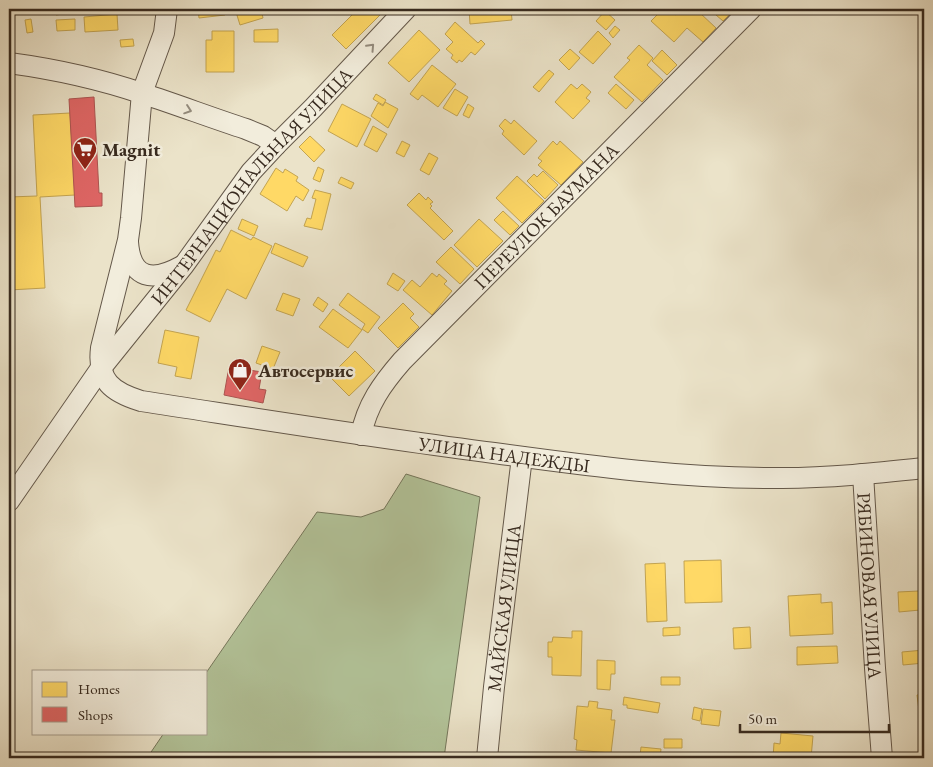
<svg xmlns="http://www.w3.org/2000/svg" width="933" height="767" font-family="'EB Garamond',serif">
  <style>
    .green { fill: #b3c49a; stroke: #75775c }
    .homes { fill: #ffd966; stroke: #c3a451 }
    .shops { fill: #e06666; stroke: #ad5451 }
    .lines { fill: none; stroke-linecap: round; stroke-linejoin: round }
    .minor-casing { stroke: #64584a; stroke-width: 22 }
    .minor { stroke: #f2eddc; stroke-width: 20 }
    .oneway { stroke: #948c7e }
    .labels { text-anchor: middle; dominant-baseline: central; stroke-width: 5; stroke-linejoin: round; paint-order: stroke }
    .poi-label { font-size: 19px; font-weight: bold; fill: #372a1f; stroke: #f2eddc; text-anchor: start }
    .street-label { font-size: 19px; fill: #372a1f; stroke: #f2eddc }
  </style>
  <rect width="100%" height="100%" fill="#ebe3c9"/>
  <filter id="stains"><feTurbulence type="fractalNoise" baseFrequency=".004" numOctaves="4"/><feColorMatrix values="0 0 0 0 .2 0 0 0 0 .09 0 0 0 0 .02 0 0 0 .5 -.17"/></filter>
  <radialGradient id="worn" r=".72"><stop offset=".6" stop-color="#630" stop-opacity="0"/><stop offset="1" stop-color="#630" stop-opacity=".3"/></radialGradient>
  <!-- green -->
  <path class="green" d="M 406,474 L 480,497 L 444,758 L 147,758 L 164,733 L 206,733 L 206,673 L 317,512 L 361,517 L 384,509 Z"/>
  <!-- homes -->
  <path class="homes" d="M 55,9 L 69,9 L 70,13 L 56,15 Z
    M 198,9 L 224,9 L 225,15 L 199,18 Z
    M 248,9 L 261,9 L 263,18 L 240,25 L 236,12 Z
    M 358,9 L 380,9 L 383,12 L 346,49 L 332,35 Z
    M 469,9 L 511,9 L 512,20 L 470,24 Z
    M 663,9 L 668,9 L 676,15 L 682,9 L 703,9 L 700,13 L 716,28 L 703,42 L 687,28 L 674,42 L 651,21 Z
    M 709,9 L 735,9 L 723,21 Z
    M 605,11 L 615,20 L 606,30 L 596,21 Z
    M 117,14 L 118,30 L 85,32 L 84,17 Z
    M 31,19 L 33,32 L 27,33 L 25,20 Z
    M 75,19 L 75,30 L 57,31 L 56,20 Z
    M 455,22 L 478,43 L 481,40 L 485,44 L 475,55 L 471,52 L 462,62 L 459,60 L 457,63 L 451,58 L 453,55 L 446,49 L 453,42 L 445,34 Z
    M 615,26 L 620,30 L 613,38 L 609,33 Z
    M 278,29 L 278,42 L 254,42 L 254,30 Z
    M 419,30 L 440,50 L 409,82 L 388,63 Z
    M 212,31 L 234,31 L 234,72 L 206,72 L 206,40 L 212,40 Z
    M 598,31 L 611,44 L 593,64 L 579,52 Z
    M 133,39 L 134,46 L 121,47 L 120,40 Z
    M 639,45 L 653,58 L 647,65 L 663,80 L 642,102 L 614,77 L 630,60 L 627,58 Z
    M 570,49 L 580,58 L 569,70 L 559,60 Z
    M 662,50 L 677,65 L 667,75 L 652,61 Z
    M 432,65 L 456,84 L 438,107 L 422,95 L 418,100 L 410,94 Z
    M 549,70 L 554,74 L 539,92 L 533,87 Z
    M 571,84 L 577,89 L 582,84 L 591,92 L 586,98 L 590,101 L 573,119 L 555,102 Z
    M 616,84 L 634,100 L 626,109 L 608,93 Z
    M 455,89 L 468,97 L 457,116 L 443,108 Z
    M 376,94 L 386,100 L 383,105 L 373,99 Z
    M 385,102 L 398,109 L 388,128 L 371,116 L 378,103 L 383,106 Z
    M 342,104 L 371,119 L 357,147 L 328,131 Z
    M 468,104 L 474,108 L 469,118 L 463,115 Z
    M 70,113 L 75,195 L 40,197 L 45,288 L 9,290 L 14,370 L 9,370 L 9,197 L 37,196 L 33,115 Z
    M 505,119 L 511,124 L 514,120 L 537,141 L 524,155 L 502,134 L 504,131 L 499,126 Z
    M 373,126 L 387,134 L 377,152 L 364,145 Z
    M 310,136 L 325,150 L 314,162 L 299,147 Z
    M 402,141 L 410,145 L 404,157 L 396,153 Z
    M 553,141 L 557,145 L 560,141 L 583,162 L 561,185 L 538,165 L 542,161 L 538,158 Z
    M 429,153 L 438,158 L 429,175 L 420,170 Z
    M 318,167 L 324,170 L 320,182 L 313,179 Z
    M 276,168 L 283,173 L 285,169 L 298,177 L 296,181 L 309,190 L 303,201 L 296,196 L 287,211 L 260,194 Z
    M 543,171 L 558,185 L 545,199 L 527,181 L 534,174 L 537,177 Z
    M 517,176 L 544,201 L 522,223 L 496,198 Z
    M 341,177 L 354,183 L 351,189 L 338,183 Z
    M 315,190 L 331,194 L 322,230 L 304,226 L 307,218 L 311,219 L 316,199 L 312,198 Z
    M 419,193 L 426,200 L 428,197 L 433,202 L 430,204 L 432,206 L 430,208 L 453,231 L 444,240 L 407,205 Z
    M 503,211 L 519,226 L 510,235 L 494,220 Z
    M 242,219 L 258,226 L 254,236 L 238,229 Z
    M 479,219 L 503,241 L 477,267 L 454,245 Z
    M 231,230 L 251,240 L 253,237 L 272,246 L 246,299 L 227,289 L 210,322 L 186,310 L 216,250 L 220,252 Z
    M 275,243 L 308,257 L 303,267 L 271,253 Z
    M 451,247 L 474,269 L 460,284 L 436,262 Z
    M 393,273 L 405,281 L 398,291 L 387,284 Z
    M 432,273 L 437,277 L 439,274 L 447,281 L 444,284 L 452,291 L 432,315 L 403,290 L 412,280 L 420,287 Z
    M 283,293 L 300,299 L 293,316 L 276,310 Z
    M 348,293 L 380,317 L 368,333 L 362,329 L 365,324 L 339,305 Z
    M 318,297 L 328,304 L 323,312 L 313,305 Z
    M 403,303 L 414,314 L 410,318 L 419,327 L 398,348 L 378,328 Z
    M 333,309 L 362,330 L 348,348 L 319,327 Z
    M 165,330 L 199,337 L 191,379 L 175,376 L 177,367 L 158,363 Z
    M 262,346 L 280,352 L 273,369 L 256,363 Z
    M 355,351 L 375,371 L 349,396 L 331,378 L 337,372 L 336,370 Z
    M 721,560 L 722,602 L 685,603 L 684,561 Z
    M 665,563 L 667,621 L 647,622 L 645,564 Z
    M 919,591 L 920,610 L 899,612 L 898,592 Z
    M 821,594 L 821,603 L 832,602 L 833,634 L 790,636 L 788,596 Z
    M 680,627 L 680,635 L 663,636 L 663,628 Z
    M 750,627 L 751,648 L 734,649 L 733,628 Z
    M 572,631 L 582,631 L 581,676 L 552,675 L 552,657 L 548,657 L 548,642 L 552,642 L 553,637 L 572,638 Z
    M 837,646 L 838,663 L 797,665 L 797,647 Z
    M 924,650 L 924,663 L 903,665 L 902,652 Z
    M 597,660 L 615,661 L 615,674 L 611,674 L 610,690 L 597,689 Z
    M 661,677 L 680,677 L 680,685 L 661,685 Z
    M 922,677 L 924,677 L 924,718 L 920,718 L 917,695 L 924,694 Z
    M 624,697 L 660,703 L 658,713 L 627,708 L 627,705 L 623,705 Z
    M 589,701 L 598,702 L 597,708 L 612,710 L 611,720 L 615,720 L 611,753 L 576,750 L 577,740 L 574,739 L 577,706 L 588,707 Z
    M 694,707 L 702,709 L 700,721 L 692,719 Z
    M 703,709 L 721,711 L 719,726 L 701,724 Z
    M 781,733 L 813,736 L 811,758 L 773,758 L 774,743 L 780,744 Z
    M 664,739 L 682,739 L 682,748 L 664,748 Z
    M 641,747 L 661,749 L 660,758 L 640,756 Z"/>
  <!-- shops -->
  <path class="shops" d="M 94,97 L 99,193 L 102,193 L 102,206 L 75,207 L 69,99 Z
    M 229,367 L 262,372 L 259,389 L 266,390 L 263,403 L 224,395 Z"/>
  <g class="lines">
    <!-- minor casing -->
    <g class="minor-casing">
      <g id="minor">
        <path id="s1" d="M 167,9 L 164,33 L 142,93 L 131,218 L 128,240 L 101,348 C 97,381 112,392 141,401 C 259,419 376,438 494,453 C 589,466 686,479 782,478 C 830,478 877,473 924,468"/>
        <path d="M 9,63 C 54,69 100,79 144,94 C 178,105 212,118 246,129 L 263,136 L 276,145"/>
        <path d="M 128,242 C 131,280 153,282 182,266"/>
        <path id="s2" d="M 361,435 C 367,405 382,384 402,361 L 751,9"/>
        <path id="s3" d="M 863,474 L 875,668 L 882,758"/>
        <path id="s4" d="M 9,501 L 101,368 L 184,265 L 251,172 L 276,145 L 313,108 L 406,9"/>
        <path id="s5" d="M 487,758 L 494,687 L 522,457"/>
      </g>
    </g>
    <!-- minor -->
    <use href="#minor" class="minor"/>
  </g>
  <!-- one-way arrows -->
  <defs><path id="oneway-chevron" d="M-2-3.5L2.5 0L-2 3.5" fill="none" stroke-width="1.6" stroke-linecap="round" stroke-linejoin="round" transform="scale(1.25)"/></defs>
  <g class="oneway">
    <use href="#oneway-chevron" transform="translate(371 47) rotate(-47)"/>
    <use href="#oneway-chevron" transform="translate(188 110) rotate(19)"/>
  </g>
  <!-- icons -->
  <defs>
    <g id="supermarket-pin" transform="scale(1.25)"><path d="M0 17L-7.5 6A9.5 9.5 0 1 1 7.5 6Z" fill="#8f2418" stroke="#f2eddc"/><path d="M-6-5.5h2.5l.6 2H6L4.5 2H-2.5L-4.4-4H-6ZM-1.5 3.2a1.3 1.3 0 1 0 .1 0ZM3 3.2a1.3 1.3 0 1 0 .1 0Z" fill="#fff"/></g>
    <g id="shop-pin" transform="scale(1.25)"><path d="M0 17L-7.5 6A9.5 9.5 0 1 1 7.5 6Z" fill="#8f2418" stroke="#f2eddc"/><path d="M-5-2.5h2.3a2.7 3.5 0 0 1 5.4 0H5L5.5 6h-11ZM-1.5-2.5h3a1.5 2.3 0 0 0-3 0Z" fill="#fff"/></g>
  </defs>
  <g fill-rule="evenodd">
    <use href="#supermarket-pin" x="85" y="149"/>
    <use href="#shop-pin" x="240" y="370"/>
  </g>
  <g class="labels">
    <!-- poi labels -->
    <g class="poi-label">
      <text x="102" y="149">Magnit</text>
      <text x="258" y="370">Автосервис</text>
    </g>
    <!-- street labels -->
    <g class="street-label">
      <text stroke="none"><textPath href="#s4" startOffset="398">ИНТЕРНАЦИОНАЛЬНАЯ УЛИЦА</textPath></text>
      <text stroke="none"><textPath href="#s2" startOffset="290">ПЕРЕУЛОК БАУМАНА</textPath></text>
      <text stroke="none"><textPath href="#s1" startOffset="789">УЛИЦА НАДЕЖДЫ</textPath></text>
      <text stroke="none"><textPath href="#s3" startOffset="112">РЯБИНОВАЯ УЛИЦА</textPath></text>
      <text stroke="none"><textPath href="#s5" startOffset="151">МАЙСКАЯ УЛИЦА</textPath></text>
    </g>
  </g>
  <!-- margin -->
  <rect width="933" height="767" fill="none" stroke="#ebe3c9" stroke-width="30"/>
  <rect x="10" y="10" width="913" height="747" fill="none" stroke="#372a1f" stroke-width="2.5"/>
  <rect x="15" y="15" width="903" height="737" fill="none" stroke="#372a1f"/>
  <!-- legend -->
  <rect x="32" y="670" width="175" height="65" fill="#f2eddc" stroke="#a79f90"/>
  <rect x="42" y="682" width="25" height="15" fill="#ffd966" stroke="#a79f90"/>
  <text x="78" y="694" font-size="15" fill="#372a1f">Homes</text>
  <rect x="42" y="707" width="25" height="15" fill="#e06666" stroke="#a79f90"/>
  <text x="78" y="720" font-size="15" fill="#372a1f">Shops</text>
  <!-- scale -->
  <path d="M740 724v8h149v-8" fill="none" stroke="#372a1f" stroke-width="2.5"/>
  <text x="748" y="724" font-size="15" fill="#372a1f" stroke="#f2eddc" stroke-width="4" paint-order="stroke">50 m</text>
  <rect width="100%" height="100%" filter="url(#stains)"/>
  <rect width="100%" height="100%" fill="url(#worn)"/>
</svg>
